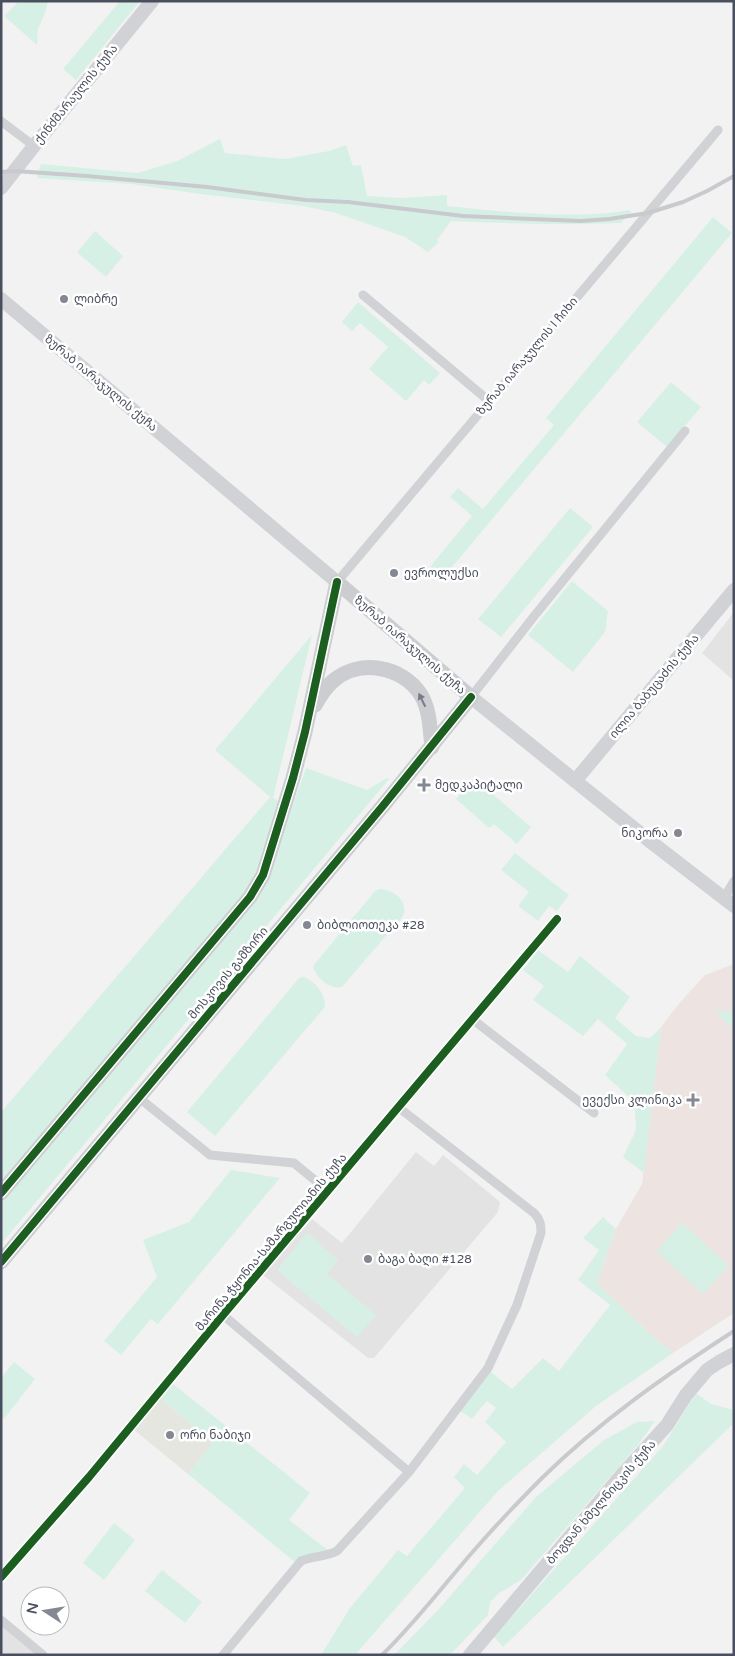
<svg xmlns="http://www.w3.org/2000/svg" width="735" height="1656" font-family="'Varela Round','Noto Sans Georgian',sans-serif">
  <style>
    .commercial { fill: #e6e6e0 }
    .education { fill: #e4e3e4 }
    .medical { fill: #ede4e2 }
    .green { fill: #d7f0e6 }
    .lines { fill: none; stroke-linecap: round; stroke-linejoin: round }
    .street { stroke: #d0d2d5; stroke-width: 9 }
    .secondary { stroke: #d1d2d5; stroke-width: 14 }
    .primary { stroke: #cbcdd1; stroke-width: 15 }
    .rail { stroke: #c9cacd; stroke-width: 4 }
    .cycleway-casing { stroke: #fff; stroke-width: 11 }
    .cycleway { stroke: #1b5e20; stroke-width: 8 }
    .oneway { fill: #767b86 }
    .poi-dot { fill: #848892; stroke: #fff; stroke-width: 2 }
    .labels { text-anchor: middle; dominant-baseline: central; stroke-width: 5; stroke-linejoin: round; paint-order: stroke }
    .street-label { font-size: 12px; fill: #494f5e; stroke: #fff }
    .poi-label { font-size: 12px; fill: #494f5e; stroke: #fff; text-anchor: start }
  </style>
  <rect width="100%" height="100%" fill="#f2f2f2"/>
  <!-- commercial -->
  <path class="commercial" d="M 160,1398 L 214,1444 L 188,1474 L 133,1429 Z"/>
  <!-- education -->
  <path class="education" d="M 734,612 L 734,681 L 702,653 Z
    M 416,1152 L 434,1166 L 443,1155 L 500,1202 L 498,1212 L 374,1358 L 368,1358 L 263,1275 L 312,1219 L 342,1243 Z
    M 1,1625 L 36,1655 L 1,1655 Z"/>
  <!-- medical -->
  <path class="medical" d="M 734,964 L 734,1313 L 673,1353 L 651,1335 L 597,1283 L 616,1229 L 642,1184 L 661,1027 L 677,1006 L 705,975 Z"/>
  <!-- green -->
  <path class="green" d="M 19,1 L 48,1 L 46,10 L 38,29 L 37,45 L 4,16 Z
    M 120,1 L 140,1 L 76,80 L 63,69 Z
    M 220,139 L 225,153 L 285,159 L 329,151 L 346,145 L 353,166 L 361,165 L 367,196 L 403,198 L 447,195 L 447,206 C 510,212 568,220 630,210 L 631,212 L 621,223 C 564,225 508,224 451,221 L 437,240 L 439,242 L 428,252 L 405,237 L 336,213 L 303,206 L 200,194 L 131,184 L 37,178 L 41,164 L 138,173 L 177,161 Z
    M 713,217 L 732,233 L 442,579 L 429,568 L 472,516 L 450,497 L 458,488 L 483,509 L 554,425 L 546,418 Z
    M 95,231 L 123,256 L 106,277 L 77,252 Z
    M 358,302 L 440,373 L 429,385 L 424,380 L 406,401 L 369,369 L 388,347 L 360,323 L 352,331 L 342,322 Z
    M 671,382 L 701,407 L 667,447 L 637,422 Z
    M 570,508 L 593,527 L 501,637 L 478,619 Z
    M 572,581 L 608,611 L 605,632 L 573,672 L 528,635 Z
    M 312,635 L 273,798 L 278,801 L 256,871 L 249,887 L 1,1186 L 1,1112 L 270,797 L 215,750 Z
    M 306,768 L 367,790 L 387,778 L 389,779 L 1,1244 L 1,1203 L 256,895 L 267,878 Z
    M 474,778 L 531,827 L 517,844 L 494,824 L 489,828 L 456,799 Z
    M 515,853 L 569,895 L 557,911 L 549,906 L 538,921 L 518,906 L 529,892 L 501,870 Z
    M 380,889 C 394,890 409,901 403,916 L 342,987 C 330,990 316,978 313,966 L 375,891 Z
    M 538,950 L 568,972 L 580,956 L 630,997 L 615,1018 L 636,1036 L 650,1038 L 661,1027 L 644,1173 L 623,1157 L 636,1130 L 635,1111 L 630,1098 L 605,1075 L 627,1044 L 598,1019 L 583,1036 L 533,1000 L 544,986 L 523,970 Z
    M 304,977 C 316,982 325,993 325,1007 L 215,1136 L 187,1112 L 299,978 Z
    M 714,1011 L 734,1012 L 734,1029 Z
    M 231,1170 L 280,1178 L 158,1324 L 151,1319 L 121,1355 L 104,1341 L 157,1277 L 143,1240 L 189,1222 Z
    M 603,1217 L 616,1229 L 597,1283 L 651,1335 L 673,1353 L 596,1406 L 498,1491 L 355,1655 L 321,1655 L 350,1608 L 398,1550 L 407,1556 L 465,1488 L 454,1477 L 464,1464 L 477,1475 L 506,1442 L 485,1422 L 496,1408 L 487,1401 L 472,1419 L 459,1410 L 491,1372 L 512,1389 L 543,1358 L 559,1371 L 610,1305 L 578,1280 L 599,1250 L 583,1238 Z
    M 682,1223 L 729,1266 L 703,1294 L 656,1251 Z
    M 307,1233 L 338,1260 L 327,1274 L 376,1315 L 357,1337 L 277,1270 Z
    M 14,1362 L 35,1379 L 4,1419 L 1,1417 L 1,1378 Z
    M 172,1383 L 310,1493 L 289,1520 L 329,1551 L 296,1563 L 188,1474 L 213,1443 L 160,1398 Z
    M 696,1393 L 711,1404 L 734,1410 L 734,1423 L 503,1647 L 494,1637 L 663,1446 Z
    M 655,1421 L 638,1445 L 521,1580 L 499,1593 L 490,1602 L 488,1615 L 450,1655 L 394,1655 L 438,1610 L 535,1498 L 604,1440 L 637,1422 Z
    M 114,1523 L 135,1540 L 104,1580 L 83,1563 Z
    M 162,1570 L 202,1602 L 185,1623 L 145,1591 Z"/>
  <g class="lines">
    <!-- street -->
    <path class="street" d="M 1,121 L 34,146
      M 363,295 L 489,401
      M 337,582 L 718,130
      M 471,697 L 535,615 L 685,431
      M 724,898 L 734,881
      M 472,1019 L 594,1113
      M 138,1097 L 210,1155 L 294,1163 L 328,1191
      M 223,1315 L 409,1472
      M 1,1577 L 89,1477 L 223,1315 L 557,919
      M 1,1620 L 43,1655
      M 223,1655 L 301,1561 C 313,1556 325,1557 337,1551 L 409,1472 L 488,1368 L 517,1305 L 541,1233 C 541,1224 540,1219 534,1213 L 398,1107"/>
    <!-- secondary -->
    <path class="secondary" d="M 1,188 L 34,146 L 152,1
      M 1,299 L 337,582
      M 471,697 L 651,842 L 734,906
      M 575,781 L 734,590
      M 470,1655 L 621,1476 L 667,1425 L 686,1395 L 707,1370 L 719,1362 L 734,1354"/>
    <!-- primary -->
    <path class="primary" d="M 315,705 C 320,696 325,688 333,681 C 359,658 403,666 421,695 C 430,710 430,730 432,747
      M 1,1193 L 250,897 L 263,875 L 293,778 L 305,732 L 337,582 L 471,697 L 382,807 L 1,1262"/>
    <!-- rail -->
    <path class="rail" d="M 1,172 L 15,171 L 87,176 L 207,187 L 306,200 L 348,202 L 463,216 L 581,221 L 609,219 L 648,213 L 683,202 L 707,191 L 734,176
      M 382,1655 C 417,1621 445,1583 477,1547 C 498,1523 520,1500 542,1478 C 600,1421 666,1375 734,1331"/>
    <!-- cycleway casing -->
    <g class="cycleway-casing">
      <path id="cycleway" d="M 1,1193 L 250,897 L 263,875 L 293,778 L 305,732 L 337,582
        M 1,1262 L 382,807 L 471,697
        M 1,1577 L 89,1477 L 223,1315 L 557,919"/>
    </g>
    <!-- cycleway -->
    <use href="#cycleway" class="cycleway"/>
  </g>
  <!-- one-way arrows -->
  <defs><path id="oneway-solid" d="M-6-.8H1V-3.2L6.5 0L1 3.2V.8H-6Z" transform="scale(1.25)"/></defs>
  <use class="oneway" href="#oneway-solid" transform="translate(422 700) rotate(-116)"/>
  <!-- markers -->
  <g class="poi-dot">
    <circle cx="64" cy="299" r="5"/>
    <circle cx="394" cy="573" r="5"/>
    <path d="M421.5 777.5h5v5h5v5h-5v5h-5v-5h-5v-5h5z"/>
    <circle cx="678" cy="833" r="5"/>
    <circle cx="307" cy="925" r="5"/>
    <path d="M690.5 1092.5h5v5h5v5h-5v5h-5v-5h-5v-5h5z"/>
    <circle cx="368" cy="1259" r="5"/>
    <circle cx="170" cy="1435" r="5"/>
  </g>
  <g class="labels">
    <!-- street labels -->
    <g class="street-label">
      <text transform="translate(76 94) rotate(-51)">ქინძმარაულის ქუჩა</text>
      <text transform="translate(527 356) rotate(-50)">ზურაბ იარაჯულის I ჩიხი</text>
      <text transform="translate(101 383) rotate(40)">ზურაბ იარაჯულის ქუჩა</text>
      <text transform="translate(410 645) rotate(41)">ზურაბ იარაჯულის ქუჩა</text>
      <text transform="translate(654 686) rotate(-50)">ილია ბაბუცაძის ქუჩა</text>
      <text transform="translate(228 973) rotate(-50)">მოსკოვის გამზირი</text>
      <text transform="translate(271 1242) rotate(-50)">მარინა ჭყონია-სამარგულიანის ქუჩა</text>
      <text transform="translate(601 1502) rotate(-49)">ბოგდან ხმელნიცკის ქუჩა</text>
    </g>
    <!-- poi labels -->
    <g class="poi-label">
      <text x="74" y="299">ლიბრე</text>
      <text x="404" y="573">ევროლუქსი</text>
      <text x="435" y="785">მედკაპიტალი</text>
      <text x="668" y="833" text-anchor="end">ნიკორა</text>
      <text x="317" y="925">ბიბლიოთეკა #28</text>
      <text x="682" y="1100" text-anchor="end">ევექსი კლინიკა</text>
      <text x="378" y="1259">ბაგა ბაღი #128</text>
      <text x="180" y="1435">ორი ნაბიჯი</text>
    </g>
  </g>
  <!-- border -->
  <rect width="735" height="1656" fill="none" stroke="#494f5e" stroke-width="5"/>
  <!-- north arrow -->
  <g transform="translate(45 1611) rotate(282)"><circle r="24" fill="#ffffff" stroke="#b6b9bf"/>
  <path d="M0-4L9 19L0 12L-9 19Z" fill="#848892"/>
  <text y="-8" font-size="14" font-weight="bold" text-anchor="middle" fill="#494f5e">N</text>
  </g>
</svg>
